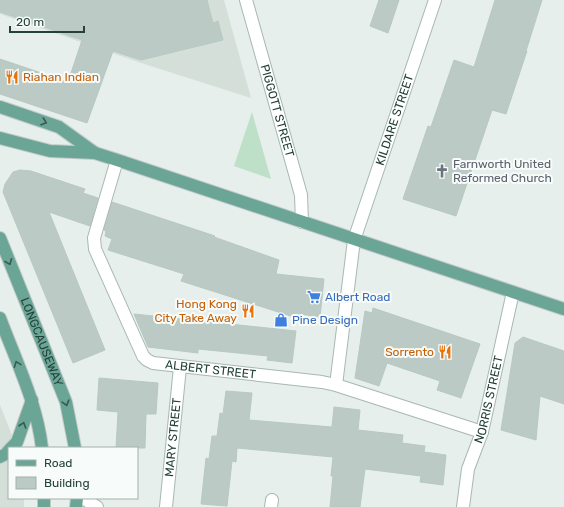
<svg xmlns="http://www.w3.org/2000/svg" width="564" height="507" font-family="Rubik,sans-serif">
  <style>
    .built { fill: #d4dfda }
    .green { fill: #bfe0c8 }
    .building { fill: #bbcac4; stroke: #b8c9c2 }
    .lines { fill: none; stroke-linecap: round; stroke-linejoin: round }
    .street-casing { stroke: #a8b8b2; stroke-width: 14 }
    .primary-casing { stroke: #c2cac8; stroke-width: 14 }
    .street { stroke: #fff; stroke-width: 12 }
    .primary { stroke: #6aa596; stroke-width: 12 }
    .oneway { stroke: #365b51 }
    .labels { text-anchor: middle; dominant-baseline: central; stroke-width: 4; stroke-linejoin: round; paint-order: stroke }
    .food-label { font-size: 12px; fill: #c56008; stroke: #f7fbf9; text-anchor: end }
    .street-label { font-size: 12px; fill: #24423a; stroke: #f7fbf9 }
    .worship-label { font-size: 12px; fill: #5b616d; stroke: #f7fbf9; text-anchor: start }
    .shop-label { font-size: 12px; fill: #366cbe; stroke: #f7fbf9; text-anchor: start }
  </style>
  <rect width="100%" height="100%" fill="#e6efeb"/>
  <!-- built -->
  <path class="built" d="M 0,0 L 224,0 L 251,98 L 138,62 L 0,14 Z
    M 0,405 L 17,448 L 9,448 L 9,498 L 24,498 L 24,507 L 0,507 Z"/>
  <!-- green -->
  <path class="green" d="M 252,112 L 271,179 L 234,166 Z"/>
  <!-- building -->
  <path class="building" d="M 0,0 L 207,0 L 213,23 L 218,21 L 223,40 L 141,60 L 113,51 L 87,123 L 0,94 L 0,59 L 68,82 L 82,40 L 0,12 Z
    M 379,0 L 399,0 L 388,33 L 370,26 Z
    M 495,0 L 542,0 L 526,51 L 527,51 L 506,114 L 492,110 L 456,216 L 403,199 L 428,126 L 431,127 L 454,60 L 474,67 Z
    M 20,170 L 31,171 L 85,189 L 83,193 L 98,198 L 90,226 L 49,212 L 105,350 L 73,363 L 3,192 L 5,184 L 13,172 Z
    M 112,202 L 215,236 L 214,237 L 279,260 L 276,274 L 324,279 L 320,317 L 300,314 L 300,319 L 181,281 L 184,274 L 108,250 L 112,239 L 105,236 L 106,231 L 104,230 Z
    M 373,308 L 480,344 L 461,398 L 437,390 L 440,381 L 387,363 L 379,386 L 355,378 L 365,311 L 372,313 Z
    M 134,314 L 296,331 L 292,363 L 267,360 L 268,356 L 198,349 L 198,353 L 148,347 Z
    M 523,337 L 564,351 L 564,404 L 540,396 L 536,440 L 501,430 L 515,343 Z
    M 99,378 L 158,383 L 156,414 L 146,414 L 145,448 L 116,448 L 118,412 L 97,410 Z
    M 226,391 L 252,393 L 249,420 L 332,427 L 334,407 L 360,410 L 358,430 L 403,435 L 402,443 L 425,446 L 424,452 L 446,455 L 443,485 L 420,482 L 421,476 L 365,469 L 360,507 L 330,507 L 333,476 L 331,476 L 333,457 L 237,448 L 236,462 L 232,461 L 227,506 L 201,504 L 206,458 L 209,459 L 212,436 L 217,436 L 220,413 L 223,414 Z"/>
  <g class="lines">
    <!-- street casing -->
    <g class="street-casing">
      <g id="street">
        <path id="s1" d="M 246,0 L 301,195 L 302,222"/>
        <path id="s2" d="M 117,160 L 94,238 L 95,249 L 143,356 L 147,360 L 153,363 L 322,382 L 336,385 L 482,432"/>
        <path id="s3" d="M 336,385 L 354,240 L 435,0"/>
        <path d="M 83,498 L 97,507"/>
        <path id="s4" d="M 166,507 L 180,367"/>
        <path d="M 271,507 L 272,500"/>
        <path id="s5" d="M 463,507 L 468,469 L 482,432 L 513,292"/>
      </g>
    </g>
    <!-- primary casing -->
    <g class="primary-casing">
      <g id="primary">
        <path d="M 0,107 L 59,127 L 95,153"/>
        <path d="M 0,138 L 50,151 L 95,153 L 117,160 L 564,309"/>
        <path id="s6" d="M 0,238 L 66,402 L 75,448"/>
        <path d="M 0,318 C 16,361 37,403 42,448"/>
        <path d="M 11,448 L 17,442 L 32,400"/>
        <path d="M 0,457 L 6,454 L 9,450"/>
        <path d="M 44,507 L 44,498"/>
        <path d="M 76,507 L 77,498"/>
      </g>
    </g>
    <!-- street -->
    <use href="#street" class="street"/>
    <!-- primary -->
    <use href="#primary" class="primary"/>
  </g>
  <!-- one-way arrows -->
  <defs><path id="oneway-chevron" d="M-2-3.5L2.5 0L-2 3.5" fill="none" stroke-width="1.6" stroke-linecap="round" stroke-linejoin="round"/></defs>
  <g class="oneway">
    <use href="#oneway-chevron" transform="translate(44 122) rotate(19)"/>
    <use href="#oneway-chevron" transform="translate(9 262) rotate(68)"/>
    <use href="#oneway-chevron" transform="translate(17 364) rotate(-111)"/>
    <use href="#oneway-chevron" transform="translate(66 403) rotate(74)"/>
    <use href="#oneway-chevron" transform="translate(23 425) rotate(-71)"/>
  </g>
  <!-- icons -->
  <defs>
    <g id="restaurant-bare" transform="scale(1.08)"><path d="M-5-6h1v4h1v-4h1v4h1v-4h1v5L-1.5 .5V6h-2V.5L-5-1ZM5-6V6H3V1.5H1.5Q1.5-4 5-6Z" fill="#e8710a" stroke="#f7fbf9" stroke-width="2.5" paint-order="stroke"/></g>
    <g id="church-bare" transform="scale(1.08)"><path d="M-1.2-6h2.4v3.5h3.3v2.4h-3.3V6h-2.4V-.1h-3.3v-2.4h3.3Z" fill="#6b7280" stroke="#f7fbf9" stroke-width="2.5" paint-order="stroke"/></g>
    <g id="supermarket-bare" transform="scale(1.08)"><path d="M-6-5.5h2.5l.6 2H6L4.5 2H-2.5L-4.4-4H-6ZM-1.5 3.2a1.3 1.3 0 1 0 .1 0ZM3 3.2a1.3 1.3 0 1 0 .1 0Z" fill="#3f7fe0" stroke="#f7fbf9" stroke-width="2.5" paint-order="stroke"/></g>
    <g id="shop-bare" transform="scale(1.08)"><path d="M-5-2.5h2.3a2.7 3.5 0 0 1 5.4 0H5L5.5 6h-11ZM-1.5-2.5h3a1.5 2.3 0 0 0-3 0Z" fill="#3f7fe0" stroke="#f7fbf9" stroke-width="2.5" paint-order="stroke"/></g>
  </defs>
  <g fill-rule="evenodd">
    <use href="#restaurant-bare" x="12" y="77"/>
    <use href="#church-bare" x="442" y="171"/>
    <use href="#supermarket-bare" x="314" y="297"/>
    <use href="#restaurant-bare" x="248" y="311"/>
    <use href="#shop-bare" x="281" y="320"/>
    <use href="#restaurant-bare" x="445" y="352"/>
  </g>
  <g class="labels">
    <!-- food labels -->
    <g class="food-label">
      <text x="23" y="77" text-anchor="start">Riahan Indian</text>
      <text x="237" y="304">Hong Kong<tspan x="237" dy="14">City Take Away</tspan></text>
      <text x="434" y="352">Sorrento</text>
    </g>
    <!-- street labels -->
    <g class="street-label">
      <text stroke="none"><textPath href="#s1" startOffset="115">PIGGOTT STREET</textPath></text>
      <text stroke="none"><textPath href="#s3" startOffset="273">KILDARE STREET</textPath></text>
      <text stroke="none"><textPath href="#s6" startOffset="112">LONGCAUSEWAY</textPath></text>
      <text stroke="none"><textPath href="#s2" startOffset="280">ALBERT STREET</textPath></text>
      <text stroke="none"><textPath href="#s5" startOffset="111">NORRIS STREET</textPath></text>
      <text stroke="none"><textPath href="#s4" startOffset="70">MARY STREET</textPath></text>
    </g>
    <!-- worship labels -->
    <g class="worship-label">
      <text x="453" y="164">Farnworth United<tspan x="453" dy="14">Reformed Church</tspan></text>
    </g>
    <!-- shop labels -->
    <g class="shop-label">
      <text x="325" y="297">Albert Road</text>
      <text x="292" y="320">Pine Design</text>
    </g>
  </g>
  <!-- legend -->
  <rect x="8" y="447" width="130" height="52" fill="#f7fbf9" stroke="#a3b1ad"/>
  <rect x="16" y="460" width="20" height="6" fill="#6aa596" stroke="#a3b1ad"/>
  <text x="44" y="467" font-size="12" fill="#24423a">Road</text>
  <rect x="16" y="477" width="20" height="12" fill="#bbcac4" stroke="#a3b1ad"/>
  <text x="44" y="487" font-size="12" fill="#24423a">Building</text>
  <!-- scale -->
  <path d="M10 26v6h74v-6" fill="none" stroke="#24423a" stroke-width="2"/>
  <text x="16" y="26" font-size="12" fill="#24423a" stroke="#f7fbf9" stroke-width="3" paint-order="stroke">20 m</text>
</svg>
